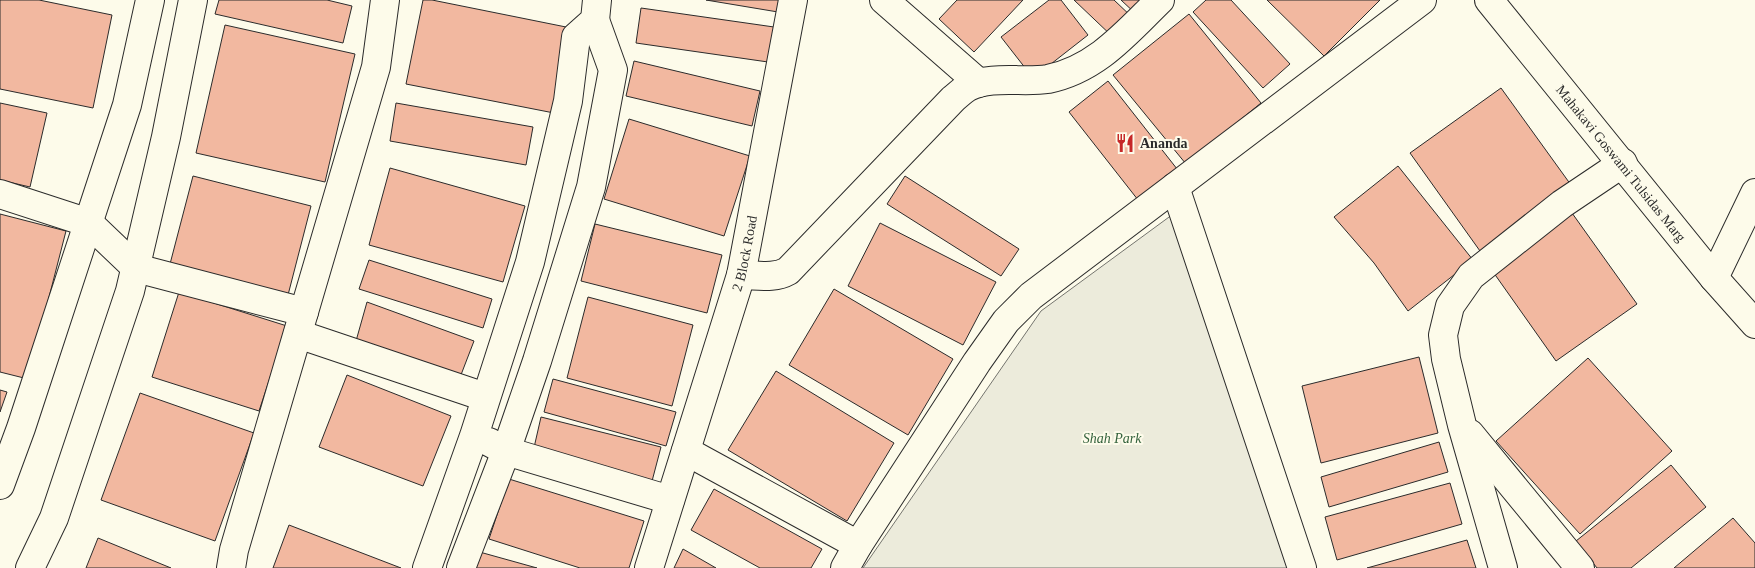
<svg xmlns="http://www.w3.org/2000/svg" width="1755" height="568" font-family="'Times New Roman',serif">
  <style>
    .green { fill: #ecebdb; stroke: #74746e }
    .building { fill: #f2b8a0; stroke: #2b2b2b }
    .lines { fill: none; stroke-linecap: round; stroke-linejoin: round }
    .street-casing { stroke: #2b2b2b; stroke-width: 30 }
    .secondary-casing { stroke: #2b2b2b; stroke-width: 30 }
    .street { stroke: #fdfbea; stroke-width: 28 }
    .secondary { stroke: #fdfbea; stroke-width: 28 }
    .labels { text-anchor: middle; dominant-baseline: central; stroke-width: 4; stroke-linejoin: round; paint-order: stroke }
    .poi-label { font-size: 14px; font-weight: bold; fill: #2b2b2b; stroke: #fdfbea; text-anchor: start }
    .street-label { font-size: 14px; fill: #2b2b2b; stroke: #fdfbea }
    .park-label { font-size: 14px; font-style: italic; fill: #34623c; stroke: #fdfbea }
  </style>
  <rect width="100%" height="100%" fill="#fdfbea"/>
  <!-- green -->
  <path class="green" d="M 1180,209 L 1290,568 L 863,568 L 1041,311 Z"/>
  <!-- building -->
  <path class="building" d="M 0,0 L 39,0 L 112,15 L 93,108 L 0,89 Z
    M 219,0 L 327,0 L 352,6 L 343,43 L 215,14 Z
    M 423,0 L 432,0 L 571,28 L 554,113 L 406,84 Z
    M 706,0 L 787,0 L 784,13 Z
    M 957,0 L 1023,0 L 974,52 L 939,19 Z
    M 1049,0 L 1061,0 L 1088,35 L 1033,78 L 1001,37 Z
    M 1074,0 L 1114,0 L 1134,19 L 1115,39 Z
    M 1121,0 L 1149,0 L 1136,14 Z
    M 1206,0 L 1231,0 L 1290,64 L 1263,88 L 1193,12 Z
    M 1267,0 L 1380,0 L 1324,56 Z
    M 641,8 L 774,27 L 768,62 L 636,43 Z
    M 1189,14 L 1261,103 L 1186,164 L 1113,75 Z
    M 225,25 L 355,54 L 325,182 L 196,153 Z
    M 634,61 L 760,91 L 752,126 L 626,96 Z
    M 1108,81 L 1181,174 L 1142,205 L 1069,112 Z
    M 1501,88 L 1571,185 L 1480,251 L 1410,153 Z
    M 0,103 L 47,113 L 30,187 L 0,180 Z
    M 396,103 L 533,127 L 526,165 L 390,141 Z
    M 629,119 L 750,156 L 724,236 L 604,199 Z
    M 1398,166 L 1473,260 L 1408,311 L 1374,263 L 1334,217 Z
    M 390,168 L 525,206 L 503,282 L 369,245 Z
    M 193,176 L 311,206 L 288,295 L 170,264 Z
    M 905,176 L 1019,249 L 1001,276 L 887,204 Z
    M 1572,213 L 1637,304 L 1556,361 L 1491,269 Z
    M 0,214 L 66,231 L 28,379 L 0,372 Z
    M 880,223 L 996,282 L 963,345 L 848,286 Z
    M 595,224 L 722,255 L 707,313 L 581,281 Z
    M 369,260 L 492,299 L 483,328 L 359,289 Z
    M 834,289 L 953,359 L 908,435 L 789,365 Z
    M 179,292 L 287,326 L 259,411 L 152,377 Z
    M 588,297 L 693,325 L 672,406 L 567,378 Z
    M 367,302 L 474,341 L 459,380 L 356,341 Z
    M 1419,357 L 1438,433 L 1321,463 L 1302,386 Z
    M 1588,358 L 1672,451 L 1580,534 L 1496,441 Z
    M 776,371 L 894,443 L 847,521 L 728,450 Z
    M 347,375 L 451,416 L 423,486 L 319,447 Z
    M 553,379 L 676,412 L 666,446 L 544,412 Z
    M 0,390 L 7,392 L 0,412 Z
    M 140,393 L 254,433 L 215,541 L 101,500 Z
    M 541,417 L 661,447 L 651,485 L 533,452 Z
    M 1439,442 L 1448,472 L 1329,507 L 1321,477 Z
    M 1671,465 L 1706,507 L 1631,568 L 1597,568 L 1576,541 Z
    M 509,479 L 644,521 L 629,568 L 580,568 L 489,539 Z
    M 1450,483 L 1462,524 L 1337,560 L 1325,517 Z
    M 714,489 L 822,549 L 811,568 L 760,568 L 691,530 Z
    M 1733,518 L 1755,543 L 1755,568 L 1674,568 Z
    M 289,525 L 401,568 L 273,568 Z
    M 98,538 L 171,568 L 86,568 Z
    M 1467,540 L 1476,568 L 1367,568 Z
    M 683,549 L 716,568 L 674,568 Z
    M 476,551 L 537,568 L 471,568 Z"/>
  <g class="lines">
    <!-- street casing -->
    <g class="street-casing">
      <g id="street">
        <path d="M 884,0 L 979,83"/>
        <path d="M 1175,187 L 1302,568"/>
        <path d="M 0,194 L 89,223 L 136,268 L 304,312"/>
        <path d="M 741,275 C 757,275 774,279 788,271 L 953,99 C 958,95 963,90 968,87 C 992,75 1023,83 1048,79 C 1097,69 1127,32 1160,0"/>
        <path d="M 1714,278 L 1755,193"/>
        <path d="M 298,334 L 485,397"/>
        <path d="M 1470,434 L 1580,568"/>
        <path d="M 489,442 L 506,451 L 670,500"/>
        <path d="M 686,451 L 858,545"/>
        <path d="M 231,568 L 234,550 L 376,67 L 385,0"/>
        <path d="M 427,568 L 474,436 L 530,262 L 568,101 L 576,37 L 595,20 L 597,0"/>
        <path d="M 461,568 L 506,451 L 537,361 L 591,187 L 613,70 L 595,20"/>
        <path id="s1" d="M 649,568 L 741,275 L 793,0"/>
        <path d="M 845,568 L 858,545 L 977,362 L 1006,321 L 1031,296 L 1422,0"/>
        <path d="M 1503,568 L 1462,425 L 1446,359 L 1443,335 L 1450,306 L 1471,276 L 1562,204 L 1623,163"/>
      </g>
    </g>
    <!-- secondary casing -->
    <g class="secondary-casing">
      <g id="secondary">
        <path id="s2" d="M 1489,0 L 1714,278 L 1755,324"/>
        <path d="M 0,485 L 21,428 L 127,105 L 150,0"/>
        <path d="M 30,568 L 54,518 L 130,291 L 166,137 L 193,0"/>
      </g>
    </g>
    <!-- street -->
    <use href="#street" class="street"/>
    <!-- secondary -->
    <use href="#secondary" class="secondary"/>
  </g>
  <!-- icons -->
  <defs>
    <g id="restaurant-bare" transform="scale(1.5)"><path d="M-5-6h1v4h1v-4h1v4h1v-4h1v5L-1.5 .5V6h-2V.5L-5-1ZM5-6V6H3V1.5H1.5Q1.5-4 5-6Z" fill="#c62828" stroke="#fdfbea" stroke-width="2.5" paint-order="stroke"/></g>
  </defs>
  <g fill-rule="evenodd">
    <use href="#restaurant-bare" x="1125" y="143"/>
  </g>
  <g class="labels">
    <!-- poi labels -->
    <g class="poi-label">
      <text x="1140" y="143">Ananda</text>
    </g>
    <!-- street labels -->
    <g class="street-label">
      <text stroke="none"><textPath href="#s2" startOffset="210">Mahakavi Goswami Tulsidas Marg</textPath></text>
      <text stroke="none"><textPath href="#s1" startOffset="329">2 Block Road</textPath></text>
    </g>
    <!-- park labels -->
    <g class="park-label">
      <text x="1112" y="438">Shah Park</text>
    </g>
  </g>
</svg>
